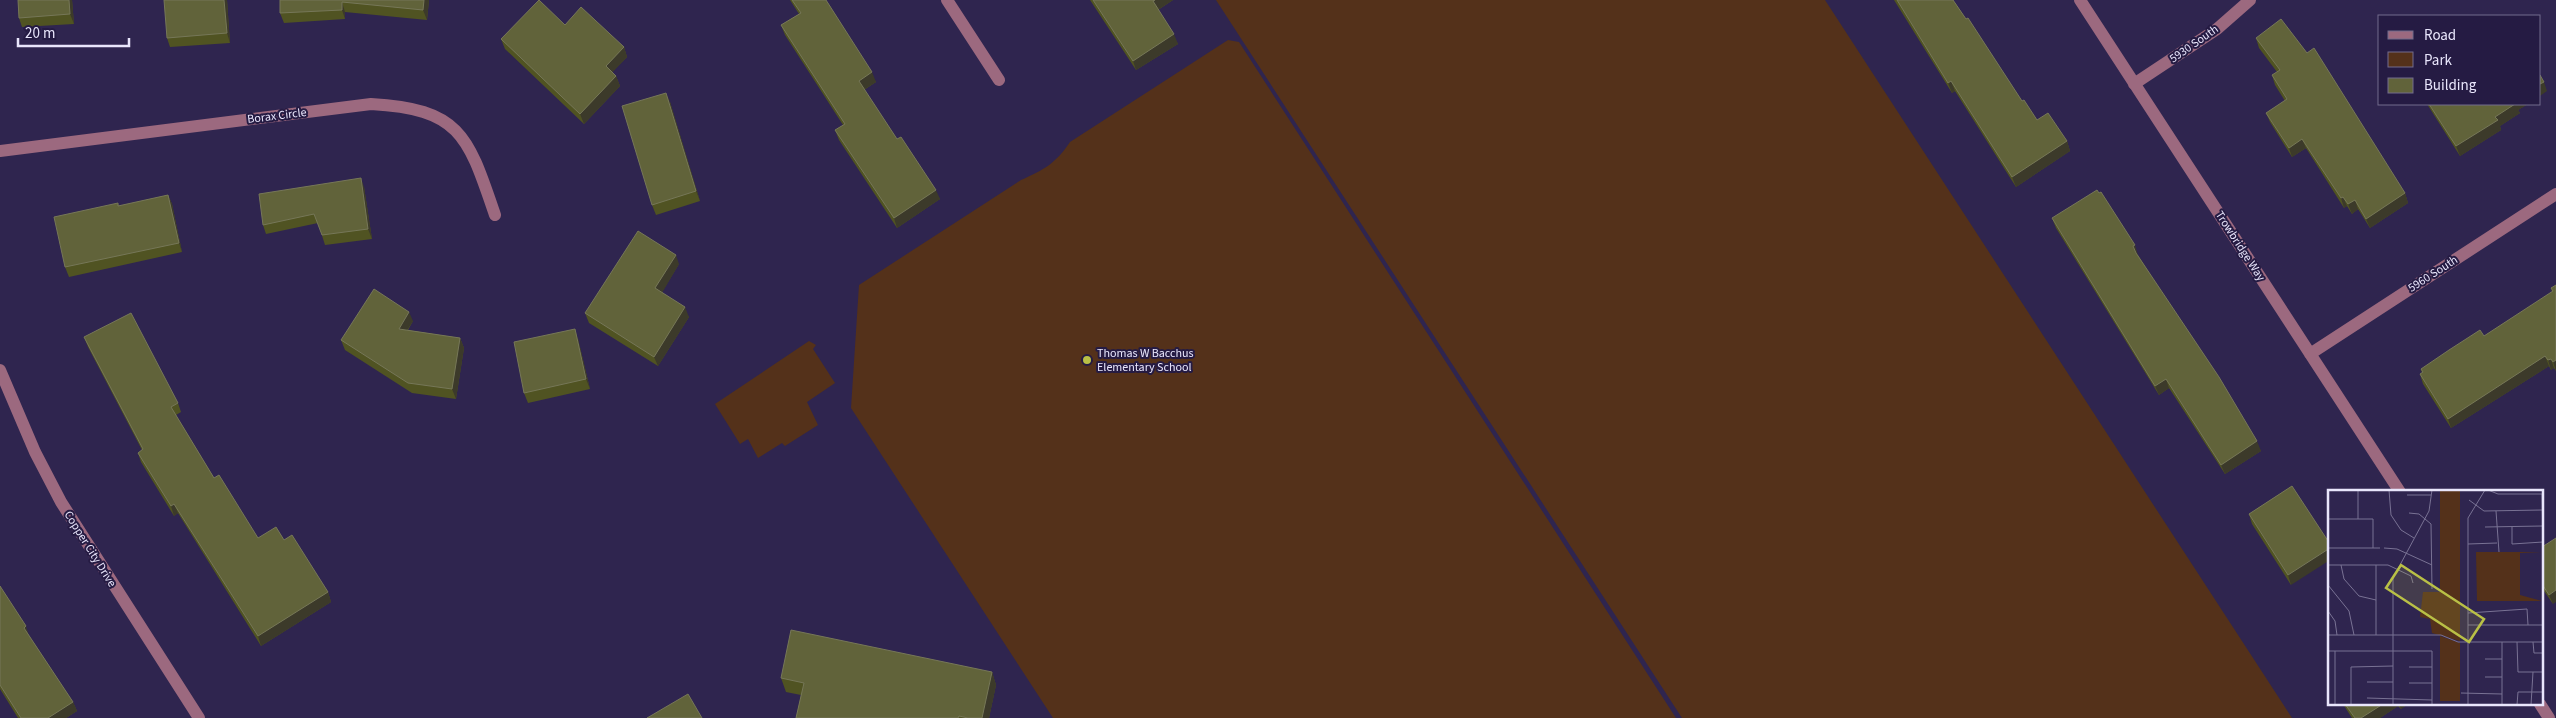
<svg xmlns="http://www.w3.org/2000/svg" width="2556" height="718" font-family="'Source Sans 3',sans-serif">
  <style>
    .green { fill: #54311a }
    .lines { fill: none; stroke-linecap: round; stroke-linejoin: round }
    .minor { stroke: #9c697f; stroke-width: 12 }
    .wall { fill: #505322 }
    .shaded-wall { fill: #3c3a2a }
    .building { fill: #61633a; stroke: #767758 }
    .poi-dot { fill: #b9c046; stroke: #251b43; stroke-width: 2 }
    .labels { text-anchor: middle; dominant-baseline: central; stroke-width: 4; stroke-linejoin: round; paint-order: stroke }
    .street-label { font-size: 12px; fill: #e9e6fc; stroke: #251b43 }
    .poi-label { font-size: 12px; fill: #e9e6fc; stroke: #251b43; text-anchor: start }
    .inset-road { fill: none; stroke: #797294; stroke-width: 1 }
    .view { fill: #b9c046; fill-opacity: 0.15; stroke: #b9c046; stroke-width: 2.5 }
    .inset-edge { fill: none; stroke: #e9e6fc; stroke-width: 2.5 }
  </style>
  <rect width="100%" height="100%" fill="#2f254f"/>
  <!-- green -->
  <path class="green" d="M 1216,0 L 1825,0 L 2292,718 L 1682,718 Z
    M 1228,40 L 1239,42 L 1676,718 L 1053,718 L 851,408 L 859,285 L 1021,180 C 1044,170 1056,163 1070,142 Z
    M 809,341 L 816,345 L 813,349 L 835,383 L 807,402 L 818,425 L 785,446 L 782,443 L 758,458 L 748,439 L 740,444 L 715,404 Z"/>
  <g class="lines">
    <!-- minor -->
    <path class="minor" d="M 947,0 L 999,80
      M 2080,0 L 2400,492
      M 2134,84 L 2217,29 L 2250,0
      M 0,151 L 371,104 C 461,109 468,136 495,215
      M 2310,354 L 2556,194
      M 0,370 L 35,452 L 61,502 L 199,718
      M 2540,704 L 2549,718"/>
  </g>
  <!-- wall -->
  <path class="wall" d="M 18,0 L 72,0 L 74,24 L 22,27 L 19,18 Z
    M 227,0 L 230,43 L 170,47 L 167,38 Z
    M 280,0 L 429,0 L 427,20 L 345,12 L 345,19 L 284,23 L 280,13 Z
    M 790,0 L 826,0 L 876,82 L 864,90 L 897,139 L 940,199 L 897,228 L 839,140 L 835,130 L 843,125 L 785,35 L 781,25 L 799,14 Z
    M 1090,0 L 1173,0 L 1158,10 L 1178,44 L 1136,70 Z
    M 1894,0 L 1953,0 L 2022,101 L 2037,120 L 2067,141 L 2070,151 L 2016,187 L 1955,91 L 1952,93 Z
    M 565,25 L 624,47 L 627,57 L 612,72 L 616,76 L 620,86 L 584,124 L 505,49 L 501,39 Z
    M 2256,38 L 2405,193 L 2408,203 L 2370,228 L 2358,209 L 2352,214 L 2347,206 L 2344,208 L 2306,148 L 2292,157 L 2270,122 L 2266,113 L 2285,101 L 2275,85 L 2272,75 L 2277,72 L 2259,48 Z
    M 670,102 L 700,201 L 656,215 L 652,205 Z
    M 2427,104 L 2528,104 L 2518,110 L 2520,113 L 2500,126 L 2501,130 L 2460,156 Z
    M 364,187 L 372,239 L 325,245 L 318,223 L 266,234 L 263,225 Z
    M 168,195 L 172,204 L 182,252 L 69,277 L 65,267 L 118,203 L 119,206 Z
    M 2052,218 L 2138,255 L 2261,451 L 2225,474 L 2169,388 L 2159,395 L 2056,228 Z
    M 679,264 L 662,292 L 689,317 L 658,366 L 589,323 L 585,313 Z
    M 2556,285 L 2556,371 L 2554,368 L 2551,370 L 2549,366 L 2451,428 L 2423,384 L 2420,374 L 2422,373 L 2421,369 L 2484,336 L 2552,292 L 2551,288 Z
    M 413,321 L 408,330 L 460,338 L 464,348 L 456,399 L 412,393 L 345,350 L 341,340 Z
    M 84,337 L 178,403 L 181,412 L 176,415 L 214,478 L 258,538 L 284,540 L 328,592 L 331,602 L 261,646 L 178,513 L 174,516 L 141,462 L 138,453 L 142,450 L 88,347 Z
    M 578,339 L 590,389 L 528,403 L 524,393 Z
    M 2292,486 L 2291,585 L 2252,524 L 2249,514 Z
    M 2542,547 L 2553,604 L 2542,588 Z
    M 0,586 L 29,636 L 73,702 L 77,711 L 66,718 L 18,718 L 0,689 Z
    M 992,672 L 996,685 L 989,718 L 796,718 L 801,695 L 786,692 L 781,678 Z
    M 2343,704 L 2408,704 L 2401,709 L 2398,706 L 2380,718 L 2352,718 Z"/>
  <!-- shaded-wall -->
  <path class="shaded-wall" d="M 69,0 L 72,0 L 74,24 L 70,14 Z
    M 224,0 L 227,0 L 230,43 L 227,33 Z
    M 424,0 L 429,0 L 427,20 L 423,10 Z
    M 1155,0 L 1173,0 L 1156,11 L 1153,1 Z
    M 342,2 L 345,12 L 345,19 L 342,10 Z
    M 1174,34 L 1178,44 L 1136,70 L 1133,61 Z
    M 624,47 L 627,57 L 609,76 L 606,66 Z
    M 872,72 L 876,82 L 862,91 L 859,81 Z
    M 616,76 L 620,86 L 584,124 L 580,114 Z
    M 1951,81 L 1955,91 L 1952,93 L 1948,83 Z
    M 2544,82 L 2547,91 L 2540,96 L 2540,84 Z
    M 666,93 L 670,102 L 700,201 L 696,191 Z
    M 2515,104 L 2528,104 L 2518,110 L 2520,113 L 2500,126 L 2501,130 L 2460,156 L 2456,146 L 2495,117 Z
    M 2302,139 L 2306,148 L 2292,157 L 2289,148 Z
    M 2067,141 L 2070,151 L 2016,187 L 2012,177 Z
    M 361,178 L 364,187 L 372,239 L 368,229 Z
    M 936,190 L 940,199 L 897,228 L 894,218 Z
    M 2405,193 L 2408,203 L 2370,228 L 2366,219 Z
    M 168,195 L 172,204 L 182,252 L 179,243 Z
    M 2343,197 L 2347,206 L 2344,208 L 2341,198 Z
    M 2355,200 L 2358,209 L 2352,214 L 2348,204 Z
    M 2135,245 L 2138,255 L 2136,256 L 2133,246 Z
    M 676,255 L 679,264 L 659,298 L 655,288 Z
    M 685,307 L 689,317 L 658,366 L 654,357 Z
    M 409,312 L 413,321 L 402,338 L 399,329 Z
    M 575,329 L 578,339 L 590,389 L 586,379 Z
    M 460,338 L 464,348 L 456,399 L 452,389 Z
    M 2545,356 L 2549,366 L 2451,428 L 2448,419 Z
    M 2551,359 L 2554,368 L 2551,370 L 2548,360 Z
    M 2556,360 L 2556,371 L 2553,362 Z
    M 2166,379 L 2169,388 L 2159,395 L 2155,386 Z
    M 2257,441 L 2261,451 L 2225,474 L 2221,465 Z
    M 174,504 L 178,513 L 174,516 L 171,506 Z
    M 2330,548 L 2330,560 L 2291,585 L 2288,575 Z
    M 2556,590 L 2556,602 L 2553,604 L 2549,595 Z
    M 328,592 L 331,602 L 261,646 L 258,636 Z
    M 26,626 L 29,636 L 24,628 Z
    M 992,672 L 996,685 L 989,718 L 982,718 Z
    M 73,702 L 77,711 L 66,718 L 48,718 Z
    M 2383,704 L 2398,704 L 2398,706 L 2380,718 L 2361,718 Z
    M 2399,704 L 2408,704 L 2401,709 Z"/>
  <!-- building -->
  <path class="building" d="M 18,0 L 69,0 L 70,14 L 19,18 Z
    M 164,0 L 224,0 L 227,33 L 167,38 Z
    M 280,0 L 424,0 L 423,10 L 342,2 L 342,10 L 280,13 Z
    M 539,0 L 565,25 L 581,7 L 624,47 L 606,66 L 616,76 L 580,114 L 501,39 Z
    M 792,0 L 826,0 L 872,72 L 859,81 L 897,139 L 901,137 L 936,190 L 894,218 L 835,130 L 845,124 L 781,25 L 801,13 Z
    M 1093,0 L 1155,0 L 1153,1 L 1174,34 L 1133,61 Z
    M 1897,0 L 1953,0 L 1966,19 L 1968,18 L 2022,101 L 2024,100 L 2037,120 L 2048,113 L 2067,141 L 2012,177 L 1951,81 L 1948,83 Z
    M 2281,19 L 2307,53 L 2314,48 L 2405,193 L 2366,219 L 2355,200 L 2348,204 L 2343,197 L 2341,198 L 2302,139 L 2289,148 L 2266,113 L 2287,99 L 2272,75 L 2280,70 L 2256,38 Z
    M 2540,75 L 2544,82 L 2540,84 Z
    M 666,93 L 696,191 L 652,205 L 622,106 Z
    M 2429,104 L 2515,104 L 2495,117 L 2498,120 L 2456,146 Z
    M 361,178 L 368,229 L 322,235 L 314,214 L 263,225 L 259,194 Z
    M 2097,190 L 2099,193 L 2101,192 L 2135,245 L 2133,246 L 2136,253 L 2219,377 L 2257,441 L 2221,465 L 2166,379 L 2155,386 L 2052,218 Z
    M 168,195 L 179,243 L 65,267 L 54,217 L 118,203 L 118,206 Z
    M 638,231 L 676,255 L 655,288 L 685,307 L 654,357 L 585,313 Z
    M 2556,285 L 2556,360 L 2553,362 L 2551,359 L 2548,360 L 2545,356 L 2448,419 L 2420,374 L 2423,372 L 2421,369 L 2449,350 L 2480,330 L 2484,336 L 2553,291 L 2551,288 Z
    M 374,289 L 409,312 L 399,329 L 460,338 L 452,389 L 408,383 L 341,340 Z
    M 131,313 L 178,403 L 171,407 L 214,478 L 219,475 L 258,538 L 276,527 L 284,540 L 292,535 L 328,592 L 258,636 L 174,504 L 171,506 L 138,453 L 143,449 L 84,337 Z
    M 575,329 L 586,379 L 524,393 L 514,342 Z
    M 2292,486 L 2330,544 L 2330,548 L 2288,575 L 2249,514 Z
    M 2556,538 L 2556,590 L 2549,595 L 2542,584 L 2542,547 Z
    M 0,586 L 26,626 L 24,628 L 73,702 L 48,718 L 21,718 L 0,685 Z
    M 791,630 L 992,672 L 982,718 L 968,718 L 959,716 L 958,718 L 796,718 L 804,683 L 781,678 Z
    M 688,694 L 702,718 L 647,718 Z
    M 2345,704 L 2383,704 L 2361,718 L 2355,718 Z"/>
  <!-- markers -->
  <circle class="poi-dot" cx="1087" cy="360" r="5"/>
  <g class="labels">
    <!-- street labels -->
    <g class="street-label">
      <text transform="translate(2194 44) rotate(-35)">5930 South</text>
      <text transform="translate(277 116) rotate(-7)">Borax Circle</text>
      <text transform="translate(2240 246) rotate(57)">Trowbridge Way</text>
      <text transform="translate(2433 274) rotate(-33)">5960 South</text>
      <text transform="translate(90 549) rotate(58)">Copper City Drive</text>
    </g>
    <!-- poi labels -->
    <g class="poi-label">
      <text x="1097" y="353">Thomas W Bacchus<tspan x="1097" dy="14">Elementary School</tspan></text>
    </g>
  </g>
  <!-- overview -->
  <g transform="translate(2328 490)">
    <rect width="215" height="215" fill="#2f254f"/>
    <path d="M 112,0 L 132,0 L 132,151 L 104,143 L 102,129 L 92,127 L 95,102 L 112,102 ZM 148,62 L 215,62 L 192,63 L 192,105 L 214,111 L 149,111 ZM 112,146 L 132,153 L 132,211 L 112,211 Z" fill="#54311a"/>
    <path class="inset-road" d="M 61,0 L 63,25 L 73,40 L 86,48M 160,0 L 170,4 L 215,4M 214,4 L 215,52M 79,5 L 103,5M 141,10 L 156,21 L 214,20M 168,21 L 171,62M 81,23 L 91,24 L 103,34 L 104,99M 0,29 L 45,29 L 45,58M 30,29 L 30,0M 157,37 L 214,36M 184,37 L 184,54 L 215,52M 140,54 L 169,53M 0,58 L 52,58M 56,58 L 69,59 L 104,75M 0,75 L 60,75 L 83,86 L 85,93M 13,75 L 16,89 L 31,106 L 48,110M 48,75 L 48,145M 0,95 L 21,121 L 26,145M 0,121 L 7,131 L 9,145M 140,123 L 199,119 L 200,135M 140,135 L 215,135M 0,145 L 113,145 L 130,152 L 215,152M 174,152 L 174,215M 189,152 L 190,182 L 215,182M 205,152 L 206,163 L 215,163M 0,161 L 104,161 L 104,215M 7,161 L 7,215M 157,169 L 174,169M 81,177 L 104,177M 157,187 L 174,187M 39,192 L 65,192M 81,193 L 104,193M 133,203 L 174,204M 39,208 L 104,210M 23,215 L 23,177 L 65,176M 65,215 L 65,88 L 101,21 L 104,0M 140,215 L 140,28 L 157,0M 189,215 L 190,202 L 215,202M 203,215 L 205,182"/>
    <path class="view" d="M 73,75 L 156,129 L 141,152 L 58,98 Z"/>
    <rect width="215" height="215" class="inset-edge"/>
  </g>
  <!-- legend -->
  <rect x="2378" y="15" width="162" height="90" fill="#251b43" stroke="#736c8d"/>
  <rect x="2388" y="31" width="25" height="8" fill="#9c697f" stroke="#736c8d"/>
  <text x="2424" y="40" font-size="15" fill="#e9e6fc">Road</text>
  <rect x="2388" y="52" width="25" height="15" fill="#54311a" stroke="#736c8d"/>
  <text x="2424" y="65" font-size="15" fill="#e9e6fc">Park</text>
  <rect x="2388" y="78" width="25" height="15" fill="#61633a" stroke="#736c8d"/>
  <text x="2424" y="90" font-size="15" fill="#e9e6fc">Building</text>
  <!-- scale -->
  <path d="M18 38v8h111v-8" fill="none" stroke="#e9e6fc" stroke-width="2.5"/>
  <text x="25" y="38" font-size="15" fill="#e9e6fc" stroke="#251b43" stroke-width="4" paint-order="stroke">20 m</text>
</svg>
